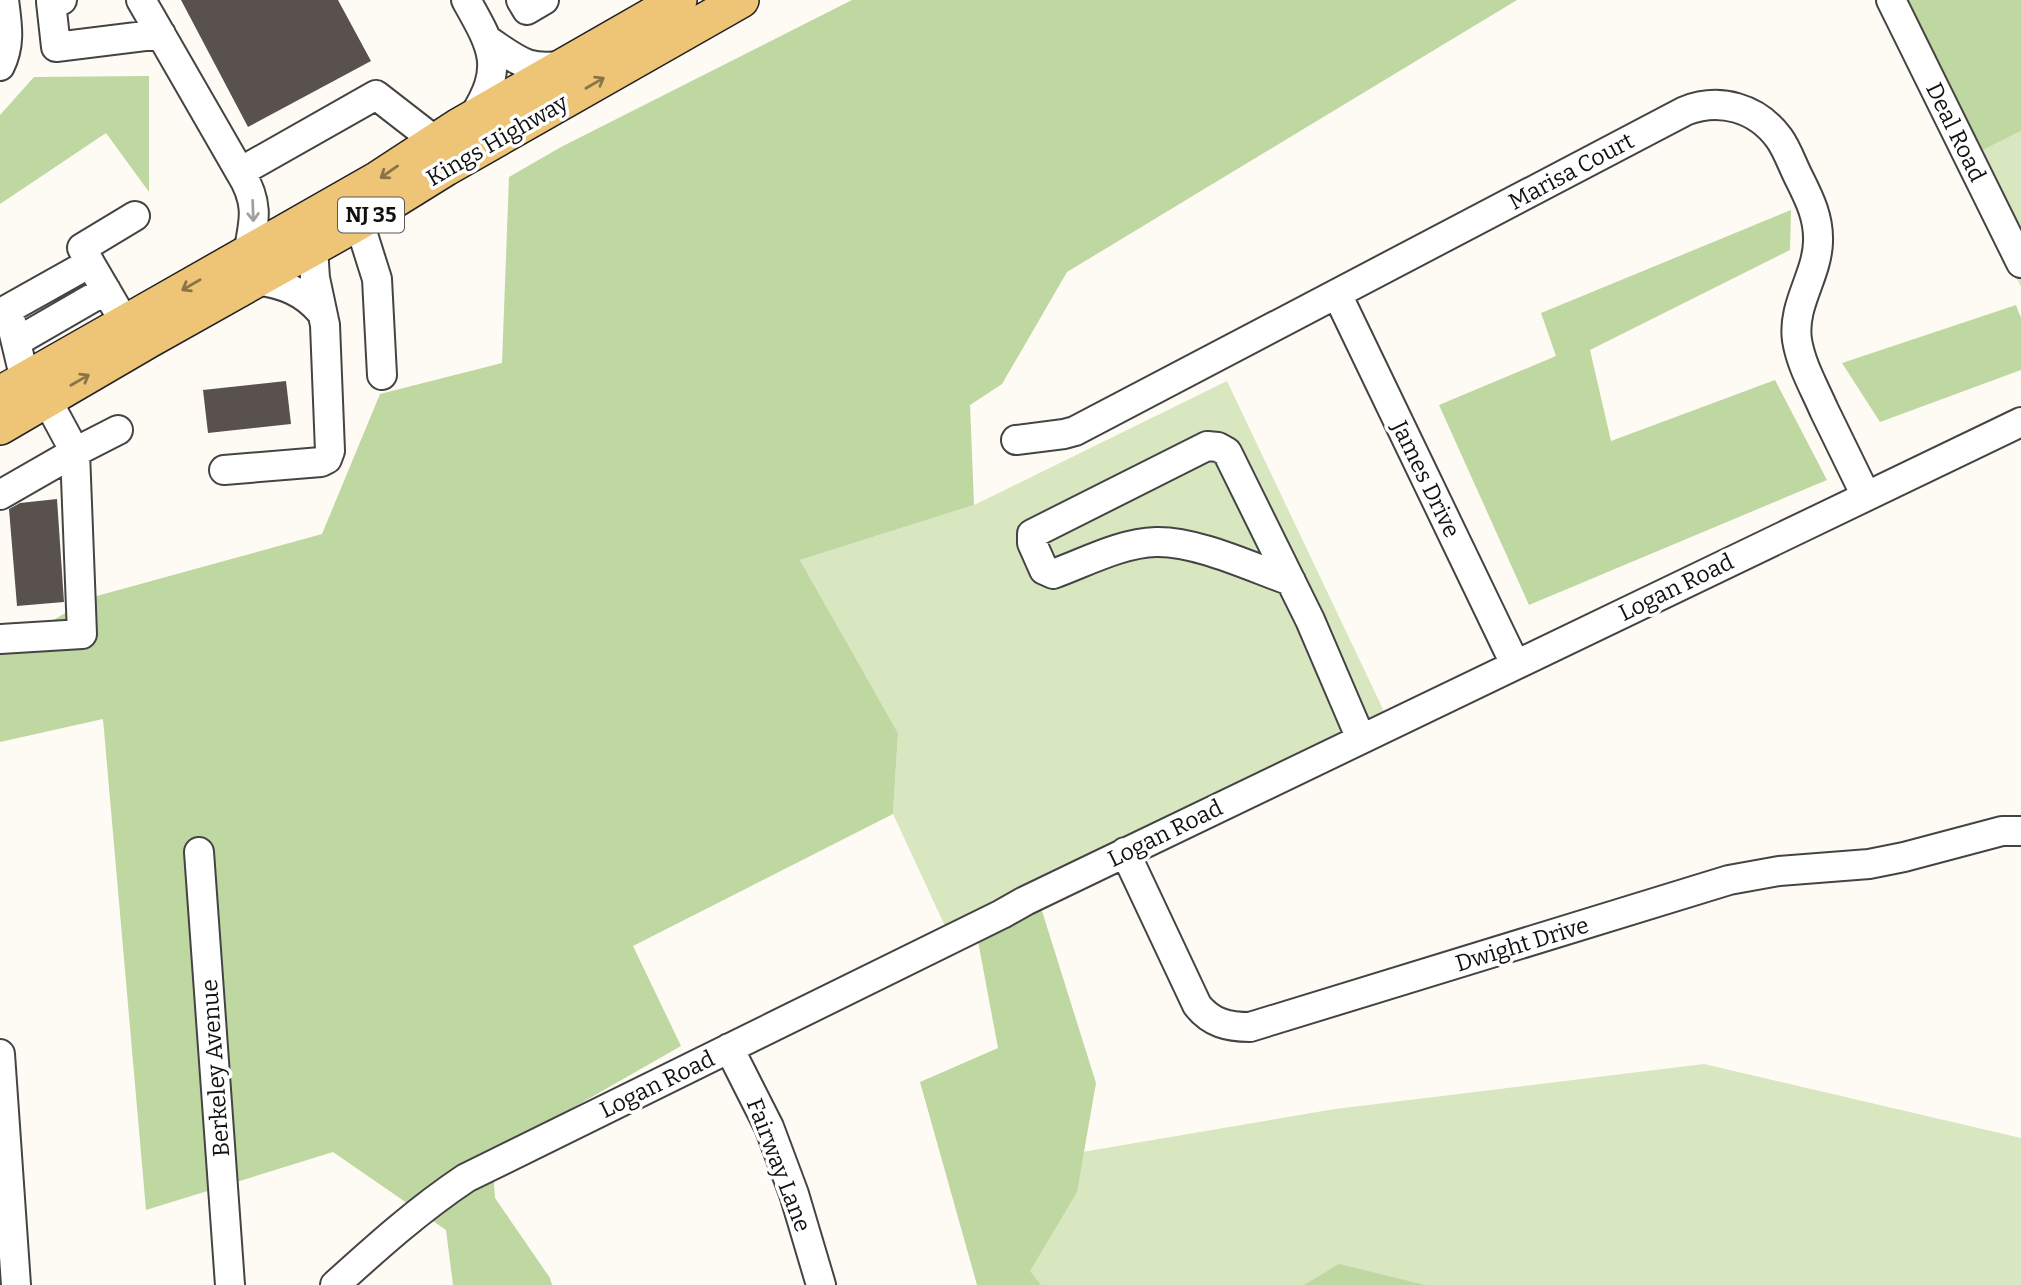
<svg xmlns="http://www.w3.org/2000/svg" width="2021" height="1285" font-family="Bitter,serif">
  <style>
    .green { fill: #d8e7c0 }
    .forest { fill: #bfd7a0 }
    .building { fill: #59514e }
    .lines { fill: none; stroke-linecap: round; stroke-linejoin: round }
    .minor-casing { stroke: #444; stroke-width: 32 }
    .major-casing { stroke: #222; stroke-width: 38 }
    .minor { stroke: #fff; stroke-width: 28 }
    .major { stroke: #eec476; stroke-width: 35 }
    .oneway { stroke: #8b7349 }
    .oneway2 { stroke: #a0a0a0 }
    .labels { text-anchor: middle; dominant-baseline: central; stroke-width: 7; stroke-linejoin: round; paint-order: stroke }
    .shield { fill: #fff; stroke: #585858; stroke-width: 2 }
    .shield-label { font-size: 21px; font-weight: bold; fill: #111 }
    .street-label { font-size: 23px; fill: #111; stroke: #fff }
  </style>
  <rect width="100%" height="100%" fill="#fefbf5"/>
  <!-- green -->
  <path class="green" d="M 2021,131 L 2021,287 L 1957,163 Z
    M 1227,381 L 1391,726 L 950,937 L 893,814 L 898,733 L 800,560 L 974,505 Z
    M 1704,1064 L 2021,1138 L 2021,1285 L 994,1285 L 1041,1159 L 1335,1109 Z"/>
  <!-- forest -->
  <path class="forest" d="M 852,0 L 1517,0 L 1067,272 L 1002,384 L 970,405 L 974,505 L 800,560 L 898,733 L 893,814 L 633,946 L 681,1046 L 492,1154 L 495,1198 L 550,1278 L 552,1285 L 453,1285 L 446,1230 L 333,1152 L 146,1210 L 103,719 L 0,742 L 0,651 L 93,597 L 322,534 L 380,394 L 502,363 L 509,177 L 561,147 Z
    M 1881,0 L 2021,0 L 2021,131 L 1957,163 Z
    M 149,76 L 149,192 L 106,133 L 0,204 L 0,115 L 34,77 Z
    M 1791,210 L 1790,250 L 1590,350 L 1611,441 L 1775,380 L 1827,480 L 1529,605 L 1439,405 L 1556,356 L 1541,313 Z
    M 2016,305 L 2021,318 L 2021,370 L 1880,422 L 1842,363 Z
    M 1037,895 L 1096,1083 L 1077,1192 L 1030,1271 L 1041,1285 L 977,1285 L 920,1082 L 998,1048 L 975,925 Z
    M 1339,1264 L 1425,1285 L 1304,1285 Z"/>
  <!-- building -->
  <path class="building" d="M 181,0 L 338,0 L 371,61 L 248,127 Z
    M 286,381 L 291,424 L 208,433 L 203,390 Z
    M 57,499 L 64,602 L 17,606 L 9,509 L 20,503 Z"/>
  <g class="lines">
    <!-- minor casing -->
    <g class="minor-casing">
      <path id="minor" d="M 62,0 L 51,2 L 56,47 L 161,34
        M 141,0 L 240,172 L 376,95 L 434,140
        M 466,0 C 493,48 505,67 473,117
        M 521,0 L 527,10 L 544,0
        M 1891,0 L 2021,263
        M 489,41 C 520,62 528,71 566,65
        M 0,66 C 11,44 7,24 4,0
        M 240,172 C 259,202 255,219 248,253
        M 359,222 L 377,279 L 382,375
        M 90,263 L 82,248 L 135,216
        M 256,280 C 283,284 303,291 321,312
        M 1337,294 L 1515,664
        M 16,342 L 106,290
        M 25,380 L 8,309 L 90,263 L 125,323
        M 1016,440 L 1064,434 L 1075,431 L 1685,111 C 1720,97 1757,108 1779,138 C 1787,149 1792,164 1798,176 C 1809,198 1819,217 1818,242 C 1817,276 1792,305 1797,340 C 1801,365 1814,387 1824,410 C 1838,439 1852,467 1866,496
        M 224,470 L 321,462 L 327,459 L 330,451 L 325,325 L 315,278 L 313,248
        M 0,495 L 75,452 L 47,400
        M 1291,581 C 1251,567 1197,541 1156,542 C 1121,543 1086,562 1053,574 L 1044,570 L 1032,543 L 1032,534 L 1207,446 L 1218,447 L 1227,452 L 1310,620 L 1361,739
        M 0,639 L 82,634 L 75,452 L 118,430
        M 199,852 L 230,1285
        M 1125,852 L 1197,1005 C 1211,1023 1228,1027 1250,1027 L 1729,880 L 1779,871 L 1869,864 L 1904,857 L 2002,831 L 2021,831
        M 729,1048 L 769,1127 L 794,1194 L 821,1285
        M 0,1054 L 16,1285
        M 335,1285 C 377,1247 418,1210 466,1178 L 1002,914 L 1025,901 L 2021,422"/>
    </g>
    <!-- major casing -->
    <g class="major-casing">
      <path id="major" d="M 0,394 L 378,179 L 459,126 L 679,0
        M 0,427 L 149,340 L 359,222 L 446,168 L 741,0"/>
    </g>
    <!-- minor -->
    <use href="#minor" class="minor"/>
    <!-- major -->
    <use href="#major" class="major"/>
  </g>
  <!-- one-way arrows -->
  <defs><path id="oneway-shaft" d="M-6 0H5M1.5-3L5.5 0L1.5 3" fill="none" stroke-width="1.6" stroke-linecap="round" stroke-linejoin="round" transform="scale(1.75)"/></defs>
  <g class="oneway">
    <use href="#oneway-shaft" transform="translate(595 83) rotate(-30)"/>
    <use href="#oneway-shaft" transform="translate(389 172) rotate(145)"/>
    <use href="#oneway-shaft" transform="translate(191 285) rotate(150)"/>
    <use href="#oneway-shaft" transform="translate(80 380) rotate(-30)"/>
  </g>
  <use class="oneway2" href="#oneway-shaft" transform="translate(253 211) rotate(88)"/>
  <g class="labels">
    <!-- shield labels -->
    <rect class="shield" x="338" y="197.5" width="66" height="35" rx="5"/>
    <g class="shield-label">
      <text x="371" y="215">NJ 35</text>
    </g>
    <!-- street labels -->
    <g class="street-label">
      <text transform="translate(1956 132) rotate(64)">Deal Road</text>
      <text transform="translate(497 140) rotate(-30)">Kings Highway</text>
      <text transform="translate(1571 171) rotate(-28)">Marisa Court</text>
      <text transform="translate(1426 479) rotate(64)">James Drive</text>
      <text transform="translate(1676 587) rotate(-26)">Logan Road</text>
      <text transform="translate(1165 833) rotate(-26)">Logan Road</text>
      <text transform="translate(1522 944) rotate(-17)">Dwight Drive</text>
      <text transform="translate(215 1068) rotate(-94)">Berkeley Avenue</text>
      <text transform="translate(657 1084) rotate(-26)">Logan Road</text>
      <text transform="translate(779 1165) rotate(69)">Fairway Lane</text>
    </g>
  </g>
</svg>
